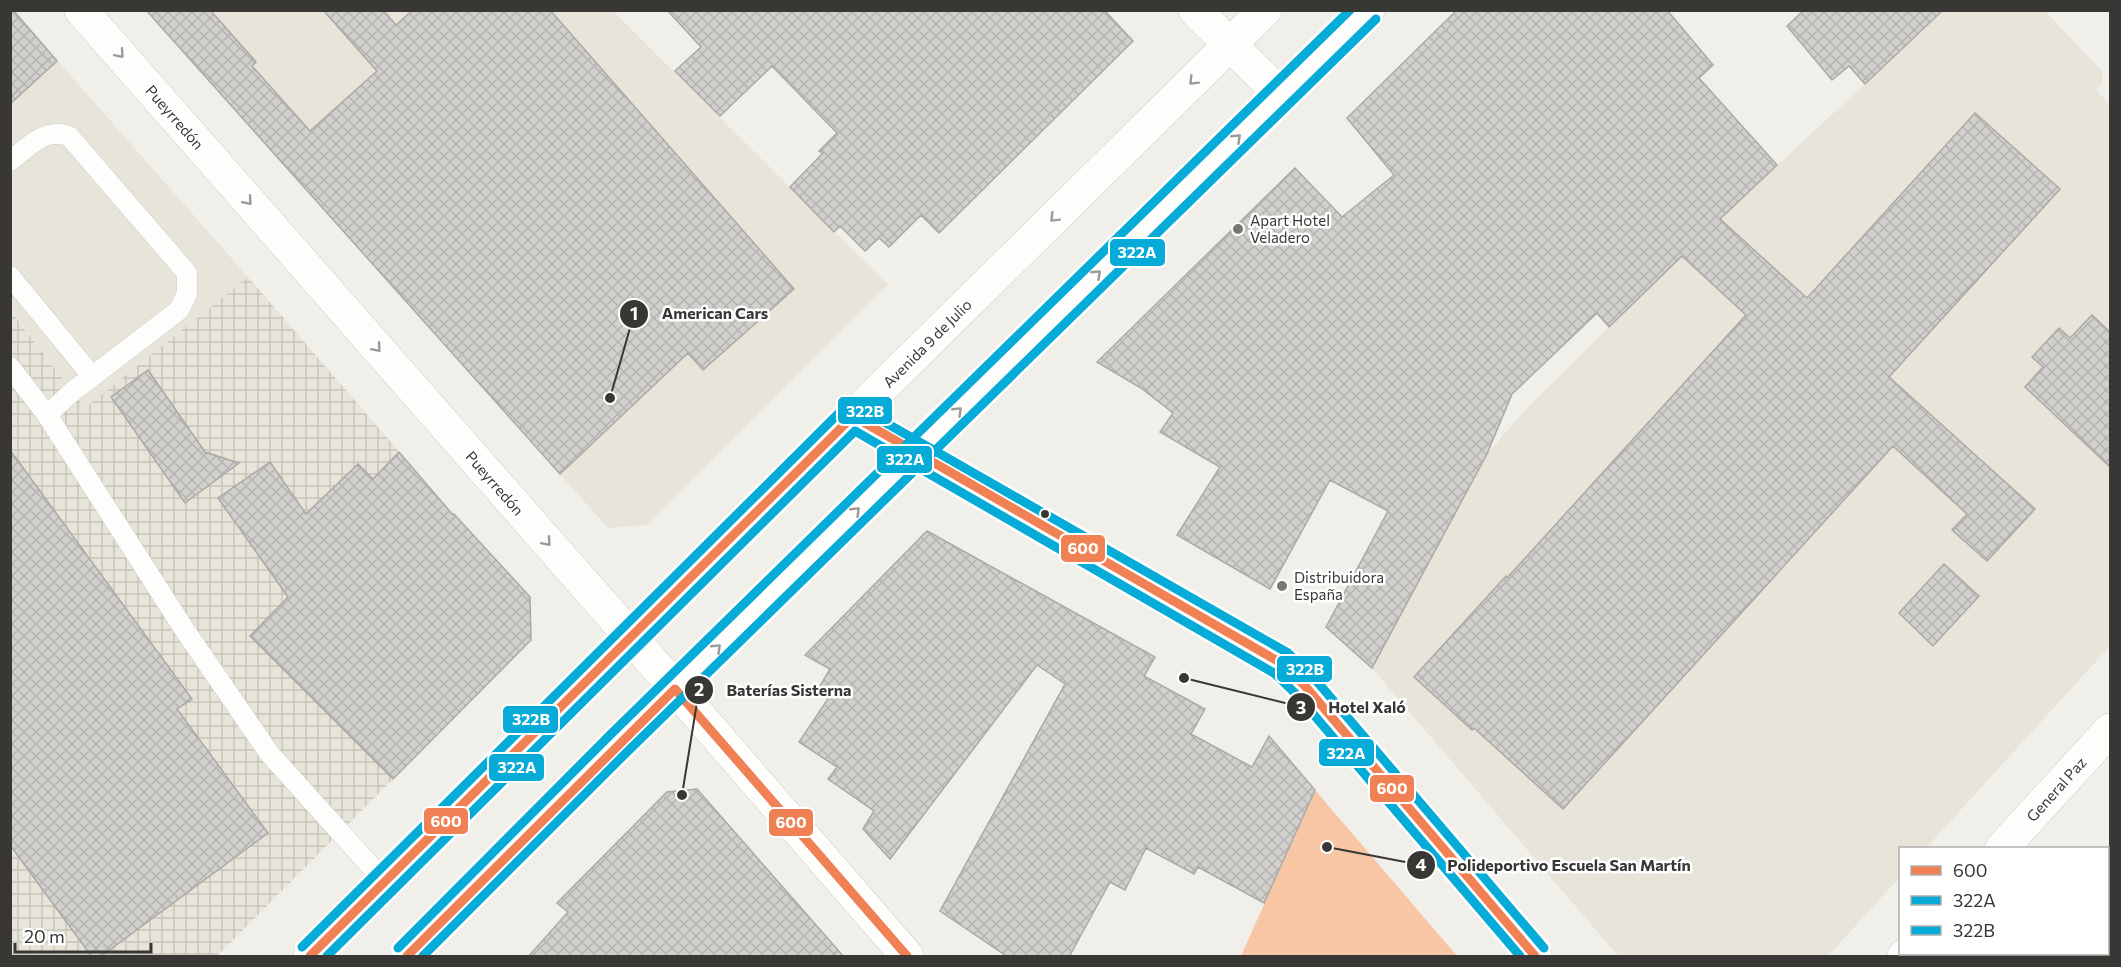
<svg xmlns="http://www.w3.org/2000/svg" width="2121" height="967" font-family="Commissioner,sans-serif">
  <style>
    .built { fill: #e7e4d9 }
    .industrial { fill: url(#industrial-grid) }
    .garden { fill: #f8c6a5 }
    .building { fill: url(#building-cross-hatch); stroke: #aba9a6; stroke-width: 1.5 }
    .lines { fill: none; stroke-linecap: round; stroke-linejoin: round }
    .service-casing { stroke: #cdccc8; stroke-width: 21 }
    .minor-casing { stroke: #cdccc8; stroke-width: 34 }
    .primary-casing { stroke: #cdccc8; stroke-width: 34 }
    .service { stroke: #fdfdfc; stroke-width: 20 }
    .minor { stroke: #fdfdfc; stroke-width: 33 }
    .primary { stroke: #fdfdfc; stroke-width: 33 }
    .bus-1-casing { stroke: #fff; stroke-width: 14 }
    .bus-2-casing { stroke: #fff; stroke-width: 14 }
    .bus-3-casing { stroke: #fff; stroke-width: 14 }
    .bus-1 { stroke: #f08154; stroke-width: 9 }
    .bus-2 { stroke: #06abd8; stroke-width: 9 }
    .bus-3 { stroke: #06abd8; stroke-width: 9 }
    .oneway { stroke: #9a9a98 }
    .poi-dot { fill: #787774; stroke: #fff; stroke-width: 2 }
    .bus-dot { fill: #383734; stroke: #fff; stroke-width: 2 }
    .labels { text-anchor: middle; dominant-baseline: central; stroke-width: 5; stroke-linejoin: round; paint-order: stroke }
    .street-label { font-size: 15px; fill: #383734; stroke: #fff }
    .poi-label { font-size: 15px; fill: #383734; stroke: #fff; text-anchor: start }
    .leader { fill: none; stroke: #383734; stroke-width: 2 }
    .callout-dot { fill: #383734; stroke: #fff; stroke-width: 2 }
    .mark-label { font-size: 18px; text-anchor: middle; font-weight: bold; fill: #fff }
    .callout-label { font-size: 16px; text-anchor: middle; font-weight: bold; fill: #383734; stroke: #fff; stroke-width: 5; stroke-linejoin: round; paint-order: stroke }
    .line-badge { stroke: #fff; stroke-width: 2 }
    .badge-label { font-size: 16px; text-anchor: middle; font-weight: bold; fill: #fff }
  </style>
  <defs>
    <pattern id="industrial-grid" width="8" height="8" patternUnits="userSpaceOnUse" patternTransform="scale(1.5)"><rect width="8" height="8" fill="#e7e4d9"/><path d="M0 4h8M4 0v8" fill="none" stroke="#c7c4bb"/></pattern>
    <pattern id="building-cross-hatch" width="8" height="8" patternUnits="userSpaceOnUse" patternTransform="scale(1.5)"><rect width="8" height="8" fill="#d2d0cc"/><path d="M0 0l8 8M0 8l8-8" fill="none" stroke="#b5b3b0"/></pattern>
  </defs>
  <rect width="100%" height="100%" fill="#f0efea"/>
  <!-- built -->
  <path class="built" d="M 13,10 L 248,277 L 85,408 L 11,310 L 10,11 Z
    M 146,11 L 613,11 L 888,285 L 646,525 L 608,528 Z
    M 1943,11 L 2045,11 L 2102,71 L 2102,83 L 2096,90 L 2110,105 L 2110,646 L 1926,848 L 1900,848 L 1900,877 L 1828,956 L 1618,956 L 1372,668 L 1487,454 L 1526,409 L 1695,242 Z"/>
  <!-- industrial -->
  <path class="industrial" d="M 248,277 L 415,470 L 250,636 L 393,779 L 217,956 L 11,956 L 10,310 L 85,408 Z"/>
  <!-- garden -->
  <path class="garden" d="M 1315,790 L 1457,956 L 1241,956 Z"/>
  <!-- building -->
  <path class="building" d="M 10,10 L 13,10 L 57,61 L 10,104 Z
    M 146,10 L 210,10 L 256,62 L 252,66 L 310,131 L 377,71 L 323,10 L 383,10 L 396,25 L 413,10 L 550,10 L 794,289 L 703,370 L 688,353 L 560,474 Z
    M 667,10 L 1104,10 L 1133,41 L 939,233 L 921,215 L 889,247 L 879,238 L 865,251 L 840,226 L 834,232 L 790,187 L 823,153 L 819,151 L 837,133 L 772,66 L 720,116 L 675,71 L 701,47 Z
    M 1457,10 L 1667,10 L 1713,65 L 1699,78 L 1777,165 L 1720,219 L 1807,298 L 1975,113 L 2060,189 L 1889,377 L 2035,509 L 1987,561 L 1952,530 L 1967,514 L 1893,446 L 1563,809 L 1474,728 L 1472,730 L 1414,677 L 1506,576 L 1507,578 L 1746,315 L 1682,256 L 1609,327 L 1597,313 L 1512,394 L 1487,454 L 1372,668 L 1326,627 L 1388,511 L 1330,480 L 1270,589 L 1177,535 L 1220,467 L 1160,432 L 1173,413 L 1141,388 L 1097,362 L 1295,168 L 1342,217 L 1394,175 L 1347,118 Z
    M 1804,10 L 1943,10 L 1865,84 L 1849,66 L 1832,80 L 1787,26 Z
    M 2092,315 L 2110,332 L 2110,467 L 2025,387 L 2043,367 L 2032,357 L 2059,328 L 2070,338 Z
    M 148,370 L 205,452 L 239,463 L 185,503 L 111,397 Z
    M 10,450 L 192,699 L 177,709 L 268,833 L 100,957 L 92,957 L 10,845 Z
    M 399,452 L 453,515 L 454,514 L 530,597 L 531,640 L 393,779 L 250,636 L 288,597 L 218,498 L 270,462 L 306,514 L 358,464 L 373,479 Z
    M 927,531 L 1155,657 L 1144,676 L 1205,709 L 1191,734 L 1252,767 L 1269,736 L 1315,790 L 1264,903 L 1198,867 L 1194,874 L 1146,848 L 1125,890 L 1110,882 L 1069,957 L 1008,957 L 940,911 L 1065,684 L 1037,665 L 890,859 L 863,829 L 874,811 L 828,779 L 837,767 L 799,742 L 828,699 L 817,691 L 830,669 L 805,655 Z
    M 1944,564 L 1979,596 L 1933,646 L 1899,613 Z
    M 697,789 L 844,957 L 528,957 L 568,912 L 557,903 L 667,792 Z"/>
  <g class="lines">
    <!-- service casing -->
    <g class="service-casing">
      <path id="service" d="M 10,161 C 30,146 43,128 69,136 L 187,273 L 187,294 L 179,310 L 72,392 L 47,415 L 184,629 L 269,753 L 385,882
        M 10,276 L 92,376
        M 10,367 L 47,415"/>
    </g>
    <!-- minor casing -->
    <g class="minor-casing">
      <path id="minor" d="M 81,10 L 630,636 L 907,956
        M 1195,10 L 1281,95
        M 853,416 L 1281,663 L 1305,686 L 1535,956
        M 2002,848 L 2110,730
        M 1904,956 L 1907,954"/>
    </g>
    <!-- primary casing -->
    <g class="primary-casing">
      <path id="primary" d="M 310,956 L 853,416 L 1265,10
        M 407,956 L 619,743 L 1368,10"/>
    </g>
    <!-- service -->
    <use href="#service" class="service"/>
    <!-- minor -->
    <use href="#minor" class="minor"/>
    <!-- primary -->
    <use href="#primary" class="primary"/>
    <!-- bus-1 casing -->
    <g class="bus-1-casing">
      <path id="bus-1" d="M 853,416 L 1281,663 L 1305,686 L 1535,956
        M 675,689 L 907,956
        M 310,956 L 853,416
        M 407,956 L 675,689"/>
    </g>
    <!-- bus-2 casing -->
    <g class="bus-2-casing">
      <path id="bus-2" d="M 327,956 L 855,431 L 1274,673 L 1296,694 L 1520,956
        M 423,956 L 627,752 L 1376,19"/>
    </g>
    <!-- bus-3 casing -->
    <g class="bus-3-casing">
      <path id="bus-3" d="M 302,947 L 845,407 L 853,404 L 1288,653 L 1314,678 L 1544,948
        M 398,948 L 611,734 L 1350,10"/>
    </g>
    <!-- bus-1 -->
    <use href="#bus-1" class="bus-1"/>
    <!-- bus-2 -->
    <use href="#bus-2" class="bus-2"/>
    <!-- bus-3 -->
    <use href="#bus-3" class="bus-3"/>
  </g>
  <!-- one-way arrows -->
  <defs><path id="oneway-chevron" d="M-2-3.5L2.5 0L-2 3.5" fill="none" stroke-width="1.6" stroke-linecap="round" stroke-linejoin="round" transform="scale(1.5)"/></defs>
  <g class="oneway">
    <use href="#oneway-chevron" transform="translate(120 54) rotate(49)"/>
    <use href="#oneway-chevron" transform="translate(1193 81) rotate(135)"/>
    <use href="#oneway-chevron" transform="translate(1237 138) rotate(-44)"/>
    <use href="#oneway-chevron" transform="translate(248 201) rotate(49)"/>
    <use href="#oneway-chevron" transform="translate(1054 218) rotate(135)"/>
    <use href="#oneway-chevron" transform="translate(1097 274) rotate(-44)"/>
    <use href="#oneway-chevron" transform="translate(377 348) rotate(49)"/>
    <use href="#oneway-chevron" transform="translate(958 411) rotate(-44)"/>
    <use href="#oneway-chevron" transform="translate(856 511) rotate(-44)"/>
    <use href="#oneway-chevron" transform="translate(547 542) rotate(49)"/>
    <use href="#oneway-chevron" transform="translate(717 648) rotate(-44)"/>
  </g>
  <!-- markers -->
  <g class="poi-dot">
    <circle cx="1238" cy="229" r="6"/>
    <circle cx="1282" cy="586" r="6"/>
  </g>
  <circle class="bus-dot" cx="1045" cy="514" r="5"/>
  <g class="labels">
    <!-- street labels -->
    <g class="street-label">
      <text transform="translate(175 117) rotate(49)">Pueyrredón</text>
      <text transform="translate(927 343) rotate(-45)">Avenida 9 de Julio</text>
      <text transform="translate(495 483) rotate(49)">Pueyrredón</text>
      <text transform="translate(2056 789) rotate(-48)">General Paz</text>
    </g>
    <!-- poi labels -->
    <g class="poi-label">
      <text x="1250" y="220">Apart Hotel<tspan x="1250" dy="17">Veladero</tspan></text>
      <text x="1294" y="577">Distribuidora<tspan x="1294" dy="17">España</tspan></text>
    </g>
  </g>
  <!-- callouts -->
  <path class="leader" d="M610 398L634 314M682 795L699 690M1184 678L1301 707M1327 847L1421 865"/>
  <g class="callout-dot">
    <circle cx="610" cy="398" r="6"/>
    <circle cx="682" cy="795" r="6"/>
    <circle cx="1184" cy="678" r="6"/>
    <circle cx="1327" cy="847" r="6"/>
    <circle cx="634" cy="314" r="15"/>
    <circle cx="699" cy="690" r="15"/>
    <circle cx="1301" cy="707" r="15"/>
    <circle cx="1421" cy="865" r="15"/>
  </g>
  <g class="mark-label">
    <text x="634" y="320">1</text>
    <text x="699" y="696">2</text>
    <text x="1301" y="714">3</text>
    <text x="1421" y="871">4</text>
  </g>
  <g class="callout-label">
    <text x="715" y="319">American Cars</text>
    <text x="789" y="696">Baterías Sisterna</text>
    <text x="1367" y="713">Hotel Xaló</text>
    <text x="1569" y="871">Polideportivo Escuela San Martín</text>
  </g>
  <g class="line-badge">
    <rect x="1109" y="238" width="57" height="29" rx="6" fill="#06abd8"/>
    <rect x="837" y="396" width="56" height="29" rx="6" fill="#06abd8"/>
    <rect x="876" y="445" width="57" height="29" rx="6" fill="#06abd8"/>
    <rect x="1060" y="534" width="46" height="29" rx="6" fill="#f08154"/>
    <rect x="1276" y="655" width="57" height="28" rx="6" fill="#06abd8"/>
    <rect x="502" y="705" width="57" height="29" rx="6" fill="#06abd8"/>
    <rect x="1318" y="738" width="57" height="29" rx="6" fill="#06abd8"/>
    <rect x="488" y="753" width="57" height="29" rx="6" fill="#06abd8"/>
    <rect x="1369" y="774" width="46" height="29" rx="6" fill="#f08154"/>
    <rect x="423" y="807" width="46" height="28" rx="6" fill="#f08154"/>
    <rect x="768" y="808" width="46" height="29" rx="6" fill="#f08154"/>
  </g>
  <g class="badge-label">
    <text x="1137" y="258">322A</text>
    <text x="865" y="417">322B</text>
    <text x="905" y="465">322A</text>
    <text x="1083" y="554">600</text>
    <text x="1305" y="675">322B</text>
    <text x="531" y="725">322B</text>
    <text x="1346" y="759">322A</text>
    <text x="517" y="773">322A</text>
    <text x="1392" y="794">600</text>
    <text x="446" y="827">600</text>
    <text x="791" y="828">600</text>
  </g>
  <!-- border -->
  <rect width="2121" height="967" fill="none" stroke="#383734" stroke-width="24"/>
  <!-- legend -->
  <rect x="1899" y="847" width="210" height="108" fill="#ffffff" stroke="#afafae" stroke-width="1.5"/>
  <rect x="1911" y="866" width="30" height="9" fill="#f08154" stroke="#afafae" stroke-width="1.5"/>
  <text x="1953" y="877" font-size="18" fill="#383734">600</text>
  <rect x="1911" y="896" width="30" height="9" fill="#06abd8" stroke="#afafae" stroke-width="1.5"/>
  <text x="1953" y="907" font-size="18" fill="#383734">322A</text>
  <rect x="1911" y="926" width="30" height="9" fill="#06abd8" stroke="#afafae" stroke-width="1.5"/>
  <text x="1953" y="937" font-size="18" fill="#383734">322B</text>
  <!-- scale -->
  <path d="M15 943v9h136v-9" fill="none" stroke="#383734" stroke-width="3"/>
  <text x="24" y="943" font-size="18" fill="#383734" stroke="#ffffff" stroke-width="4.5" paint-order="stroke">20 m</text>
</svg>
